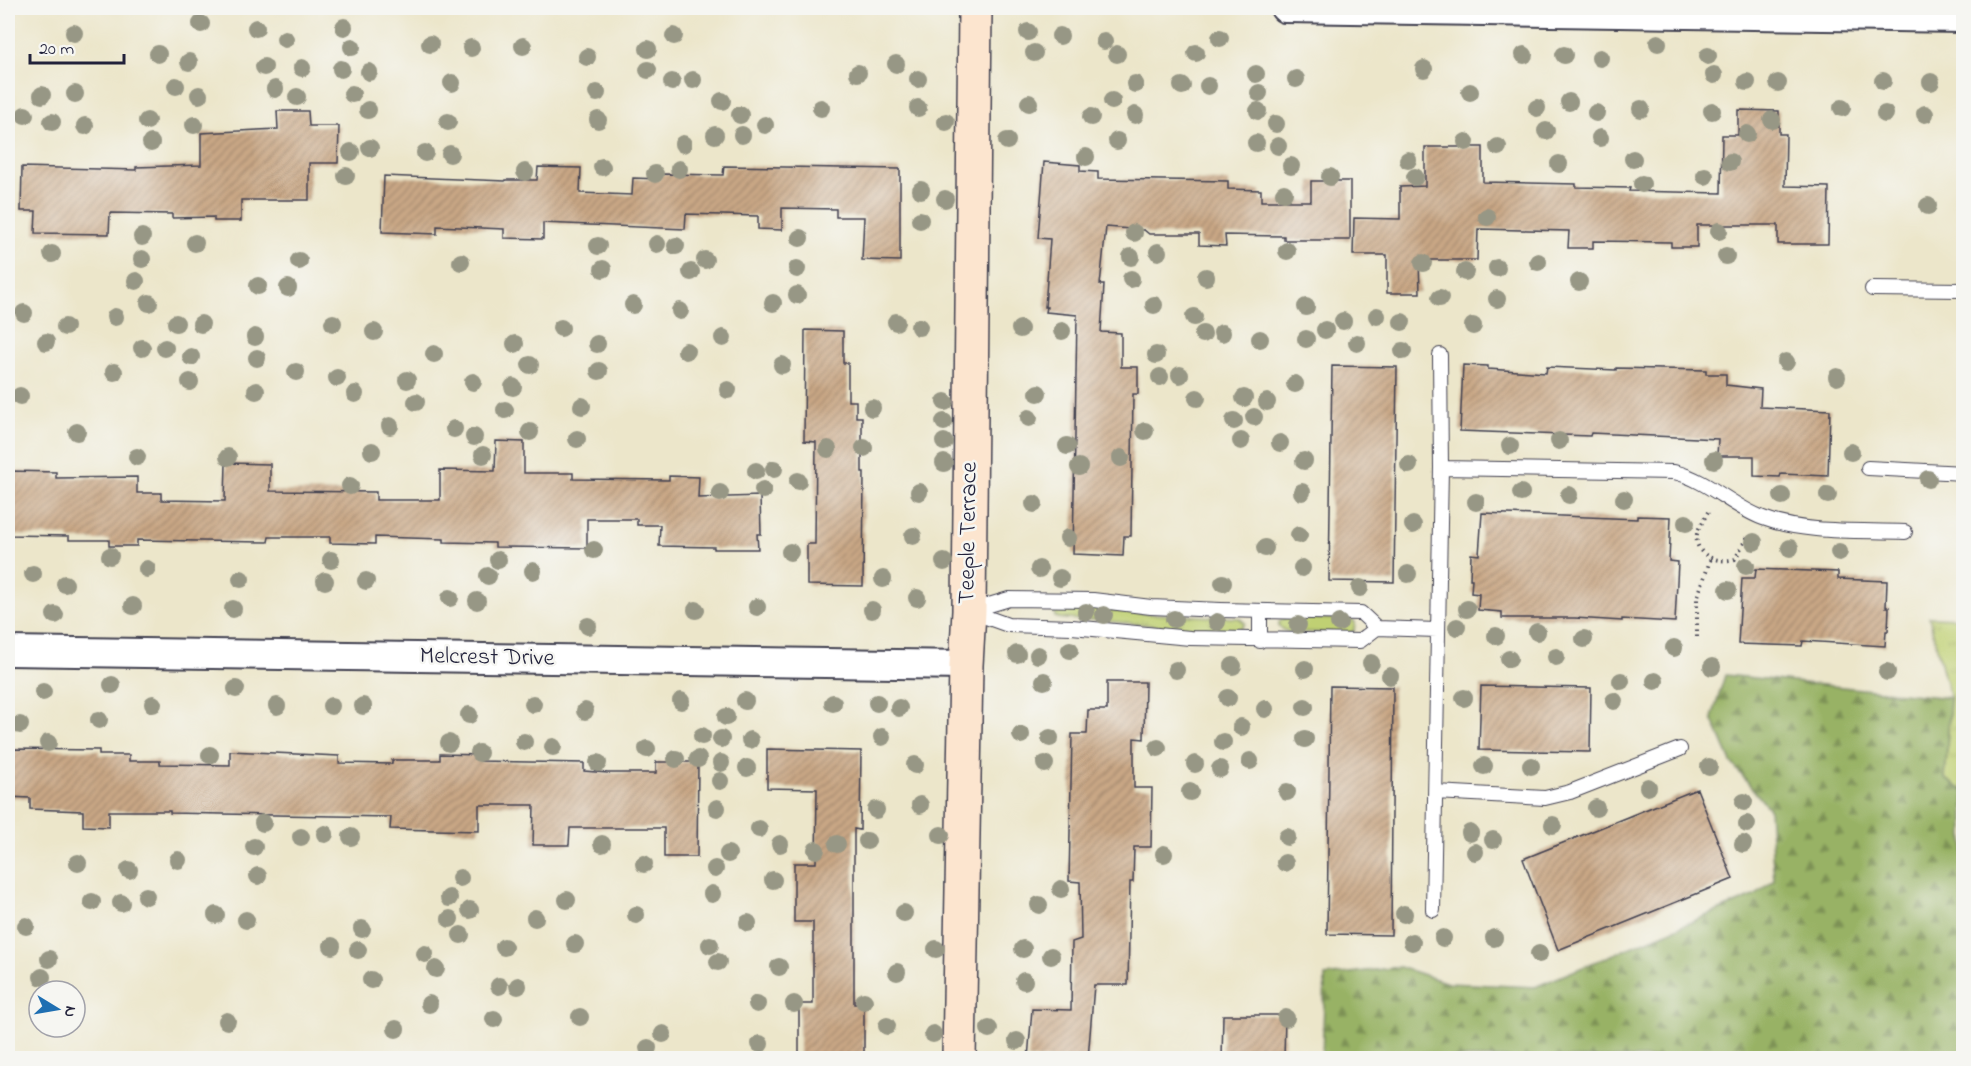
<svg xmlns="http://www.w3.org/2000/svg" width="1971" height="1066" font-family="'Indie Flower',sans-serif">
  <style>
    .grass { fill: url(#grass-tufts); stroke: #717957; stroke-width: 1.5 }
    .forest { fill: url(#forest-firs); stroke: #5d6a50; stroke-width: 1.5 }
    .garden { fill: #c0d073; stroke: #717957; stroke-width: 1.5 }
    .building { fill: url(#building-hatch) }
    .lines { fill: none; stroke-linecap: round; stroke-linejoin: round }
    .lane-casing { stroke: #403f50; stroke-width: 16 }
    .street-casing { stroke: #403f50; stroke-width: 32 }
    .secondary-casing { stroke: #403f50; stroke-width: 36 }
    .path { stroke: #403f50; stroke-width: 4; stroke-dasharray: 1.5 4.5; stroke-linecap: butt }
    .lane { stroke: #fff; stroke-width: 14 }
    .street { stroke: #fff; stroke-width: 28 }
    .secondary { stroke: #fce5cf; stroke-width: 33 }
    .tree { fill: #979785 }
    .labels { text-anchor: middle; dominant-baseline: central; stroke-width: 5; stroke-linejoin: round; paint-order: stroke }
    .street-label { font-size: 24px; fill: #22223b; stroke: #f6f6f2 }
  </style>
  <defs>
    <pattern id="grass-tufts" width="24" height="20" patternUnits="userSpaceOnUse" patternTransform="scale(1.5)"><rect width="24" height="20" fill="#c0d073"/><path d="M3 7l-1-3M5 7V3M7 7l1-3M15 17l-1-3M17 17v-4M19 17l1-3" fill="none" stroke="#a5b264"/></pattern>
    <pattern id="forest-firs" width="22" height="20" patternUnits="userSpaceOnUse" patternTransform="scale(1.5)"><rect width="22" height="20" fill="#98b265"/><path d="M5 1l3.5 6h-7zM16 11l3.5 6h-7z" fill="#7c9054"/></pattern>
    <pattern id="building-hatch" width="6" height="6" patternUnits="userSpaceOnUse" patternTransform="scale(1.5)"><rect width="6" height="6" fill="#c9a785"/><path d="M-1 1l2-2M0 6l6-6M5 7l2-2" fill="none" stroke="#a3886e"/></pattern>
  </defs>
  <rect width="100%" height="100%" fill="#f6f6f2"/>
  <filter id="ink" filterUnits="userSpaceOnUse"><feTurbulence type="fractalNoise" baseFrequency=".0167" numOctaves="2"/><feDisplacementMap in="SourceGraphic" scale="12" xChannelSelector="R" yChannelSelector="G"/><feConvolveMatrix kernelMatrix="1 2 1 2 8 2 1 2 1" color-interpolation-filters="sRGB"/></filter>
  <filter id="wash" filterUnits="userSpaceOnUse"><feTurbulence type="fractalNoise" baseFrequency=".008" numOctaves="4" result="noise"/><feDisplacementMap in="SourceGraphic" scale="24" xChannelSelector="R" yChannelSelector="G"/><feGaussianBlur stdDeviation="1.35" result="paint"/><feColorMatrix in="noise" values="0 0 0 0 0 0 0 0 0 0 0 0 0 0 0 0 0 1.4 0 .05"/><feComposite in="paint" operator="in"/></filter>
  <g filter="url(#wash)">
    <rect width="100%" height="100%" fill="#ece6ca"/>
    <!-- grass -->
    <path class="grass" d="M 1061,605 L 1152,614 L 1239,618 L 1245,623 L 1241,629 L 1235,631 C 1188,629 1143,625 1096,620 C 1083,619 1067,621 1055,617 L 1054,609 Z
      M 1929,617 L 1963,618 L 1963,791 L 1945,779 L 1950,698 Z"/>
    <!-- forest -->
    <path class="forest" d="M 1725,675 L 1950,698 L 1945,779 L 1964,791 L 1963,1058 L 1322,1058 L 1325,976 L 1400,967 L 1448,983 L 1535,987 L 1756,895 L 1774,880 L 1769,809 L 1731,762 L 1712,718 Z"/>
    <!-- garden -->
    <path class="garden" d="M 1284,618 L 1350,619 L 1355,622 L 1354,631 L 1350,633 L 1288,632 L 1279,627 L 1279,622 Z"/>
    <g id="blocks">
      <!-- building -->
      <path class="building" d="M 1738,110 L 1779,111 L 1779,134 L 1786,134 L 1785,186 L 1829,187 L 1828,244 L 1778,244 L 1778,225 L 1697,225 L 1697,247 L 1671,247 L 1671,242 L 1593,241 L 1593,248 L 1568,248 L 1569,231 L 1478,229 L 1477,260 L 1419,260 L 1420,293 L 1387,293 L 1387,255 L 1353,255 L 1354,218 L 1400,219 L 1400,187 L 1425,186 L 1425,147 L 1483,147 L 1483,182 L 1576,184 L 1576,187 L 1630,188 L 1629,191 L 1721,193 L 1722,135 L 1738,135 Z
        M 277,111 L 308,111 L 309,126 L 339,126 L 338,163 L 309,163 L 309,200 L 241,200 L 241,221 L 214,221 L 214,217 L 172,218 L 172,214 L 110,213 L 109,234 L 35,233 L 36,211 L 21,211 L 22,167 L 136,170 L 136,167 L 201,165 L 201,133 L 278,129 Z
        M 1044,162 L 1080,165 L 1080,171 L 1098,172 L 1098,179 L 1228,181 L 1228,189 L 1261,190 L 1261,201 L 1311,201 L 1311,181 L 1350,181 L 1350,240 L 1284,240 L 1284,236 L 1225,235 L 1226,246 L 1199,245 L 1199,234 L 1149,234 L 1144,230 L 1106,227 L 1100,285 L 1104,285 L 1101,332 L 1121,333 L 1121,367 L 1138,367 L 1138,394 L 1133,394 L 1131,536 L 1124,536 L 1123,556 L 1073,554 L 1077,315 L 1046,312 L 1047,307 L 1045,307 L 1050,239 L 1038,238 Z
        M 724,166 L 900,169 L 900,261 L 862,260 L 864,217 L 836,217 L 836,209 L 782,208 L 782,230 L 758,229 L 758,216 L 686,214 L 685,229 L 543,223 L 543,239 L 504,238 L 504,229 L 437,226 L 437,234 L 382,232 L 384,176 L 505,181 L 505,180 L 537,180 L 538,167 L 581,168 L 580,193 L 632,195 L 633,178 L 660,179 L 660,174 L 723,175 Z
        M 805,330 L 843,331 L 843,363 L 848,363 L 848,401 L 856,401 L 856,417 L 862,417 L 862,472 L 864,472 L 863,586 L 807,585 L 807,544 L 815,544 L 816,442 L 804,441 Z
        M 1463,365 L 1488,366 L 1488,369 L 1546,373 L 1547,367 L 1616,370 L 1616,368 L 1706,370 L 1706,374 L 1726,374 L 1726,385 L 1761,389 L 1760,407 L 1830,410 L 1828,476 L 1781,474 L 1780,477 L 1754,476 L 1754,456 L 1717,456 L 1718,439 L 1591,433 L 1590,436 L 1460,431 Z
        M 1332,366 L 1397,367 L 1394,582 L 1329,581 Z
        M 496,441 L 524,442 L 524,473 L 573,473 L 573,479 L 669,480 L 669,476 L 699,477 L 698,498 L 760,496 L 761,534 L 757,534 L 758,549 L 714,549 L 714,547 L 659,546 L 660,525 L 637,525 L 637,519 L 587,519 L 587,548 L 495,547 L 495,543 L 444,542 L 444,539 L 375,537 L 375,544 L 330,543 L 330,537 L 269,537 L 268,542 L 137,540 L 137,546 L 109,546 L 109,540 L 69,540 L 69,536 L 8,535 L 8,471 L 56,472 L 56,478 L 137,477 L 137,493 L 161,493 L 161,500 L 225,501 L 226,463 L 270,464 L 270,491 L 376,492 L 376,500 L 440,500 L 440,470 L 495,471 Z
        M 1482,513 L 1637,519 L 1637,516 L 1671,517 L 1669,561 L 1678,562 L 1675,622 L 1622,619 L 1622,621 L 1575,618 L 1502,618 L 1502,612 L 1478,610 L 1479,594 L 1471,593 L 1472,579 L 1470,579 L 1471,554 L 1479,555 Z
        M 1756,569 L 1838,572 L 1838,579 L 1887,581 L 1886,607 L 1889,607 L 1888,631 L 1886,631 L 1885,646 L 1803,641 L 1802,646 L 1738,644 L 1742,578 L 1755,578 Z
        M 1107,682 L 1145,682 L 1144,739 L 1134,738 L 1134,788 L 1152,788 L 1151,847 L 1134,847 L 1133,882 L 1130,882 L 1128,985 L 1094,985 L 1088,1059 L 1028,1059 L 1032,1009 L 1071,1010 L 1072,942 L 1081,939 L 1080,882 L 1069,881 L 1072,734 L 1087,734 L 1088,710 L 1107,710 Z
        M 1330,686 L 1393,687 L 1391,935 L 1327,934 Z
        M 1481,686 L 1591,688 L 1590,752 L 1479,750 Z
        M 8,749 L 99,750 L 99,755 L 129,755 L 129,761 L 160,761 L 160,764 L 230,765 L 230,751 L 339,756 L 339,763 L 392,764 L 392,760 L 440,760 L 440,754 L 480,755 L 480,761 L 584,763 L 584,771 L 608,773 L 656,773 L 656,762 L 698,762 L 697,857 L 664,857 L 664,828 L 570,828 L 569,845 L 533,845 L 534,805 L 479,805 L 479,831 L 390,829 L 391,817 L 170,813 L 170,811 L 109,811 L 109,827 L 83,826 L 83,811 L 30,809 L 30,798 L 8,797 Z
        M 767,749 L 861,751 L 860,830 L 854,829 L 854,1004 L 864,1004 L 864,1059 L 799,1059 L 799,1004 L 813,1004 L 813,922 L 794,922 L 794,863 L 816,863 L 817,789 L 767,788 Z
        M 1697,789 L 1733,879 L 1558,950 L 1523,859 Z
        M 1223,1015 L 1285,1015 L 1284,1059 L 1222,1059 Z"/>
    </g>
  </g>
  <g filter="url(#ink)">
    <use href="#blocks" fill-opacity="0" stroke="#403f50" stroke-width="1.5"/>
    <g class="lines">
      <!-- lane casing -->
      <g class="lane-casing">
        <path id="lane" d="M 1872,289 L 1964,290
          M 1441,468 L 1674,472 C 1708,480 1731,506 1763,518 C 1805,534 1861,530 1905,532
          M 1868,468 L 1964,473
          M 969,611 L 1008,625 L 1072,627 L 1190,638 L 1360,641 L 1377,628 L 1437,630
          M 969,611 L 1009,599 L 1093,600 L 1151,607 L 1221,610 L 1361,613 L 1377,628
          M 1260,611 L 1260,641
          M 1436,792 L 1545,798 L 1570,792 L 1680,749
          M 1433,910 L 1441,468 L 1440,355"/>
      </g>
      <!-- street casing -->
      <g class="street-casing">
        <path id="street" d="M 1285,8 L 1964,18
          M 8,651 L 966,665"/>
      </g>
      <!-- secondary casing -->
      <g class="secondary-casing">
        <path id="secondary" d="M 959,1058 L 966,665 L 969,611 L 975,8"/>
      </g>
      <!-- path -->
      <path class="path" d="M 1708,512 C 1704,519 1699,527 1697,534 C 1693,556 1719,564 1735,559 L 1748,535
        M 1697,637 L 1697,599 L 1711,558"/>
      <!-- lane -->
      <use href="#lane" class="lane"/>
      <!-- street -->
      <use href="#street" class="street"/>
      <!-- secondary -->
      <use href="#secondary" class="secondary"/>
    </g>
    <!-- trees -->
    <g class="tree">
      <circle cx="201" cy="24" r="9"/>
      <circle cx="344" cy="27" r="9"/>
      <circle cx="256" cy="28" r="9"/>
      <circle cx="1028" cy="32" r="9"/>
      <circle cx="74" cy="33" r="9"/>
      <circle cx="674" cy="36" r="9"/>
      <circle cx="1060" cy="36" r="9"/>
      <circle cx="1220" cy="38" r="9"/>
      <circle cx="285" cy="39" r="9"/>
      <circle cx="1104" cy="41" r="9"/>
      <circle cx="1658" cy="43" r="9"/>
      <circle cx="430" cy="44" r="9"/>
      <circle cx="523" cy="46" r="9"/>
      <circle cx="352" cy="47" r="9"/>
      <circle cx="471" cy="48" r="9"/>
      <circle cx="648" cy="49" r="9"/>
      <circle cx="1034" cy="53" r="9"/>
      <circle cx="1196" cy="53" r="9"/>
      <circle cx="158" cy="54" r="9"/>
      <circle cx="1117" cy="54" r="9"/>
      <circle cx="1524" cy="55" r="9"/>
      <circle cx="1564" cy="55" r="9"/>
      <circle cx="1708" cy="56" r="9"/>
      <circle cx="587" cy="57" r="9"/>
      <circle cx="1600" cy="58" r="9"/>
      <circle cx="189" cy="62" r="9"/>
      <circle cx="896" cy="64" r="9"/>
      <circle cx="264" cy="67" r="9"/>
      <circle cx="302" cy="68" r="9"/>
      <circle cx="341" cy="69" r="9"/>
      <circle cx="1424" cy="69" r="9"/>
      <circle cx="648" cy="70" r="9"/>
      <circle cx="369" cy="72" r="9"/>
      <circle cx="858" cy="73" r="9"/>
      <circle cx="1256" cy="74" r="9"/>
      <circle cx="1714" cy="75" r="9"/>
      <circle cx="918" cy="79" r="9"/>
      <circle cx="1296" cy="79" r="9"/>
      <circle cx="693" cy="80" r="9"/>
      <circle cx="1883" cy="81" r="9"/>
      <circle cx="672" cy="82" r="9"/>
      <circle cx="1747" cy="82" r="9"/>
      <circle cx="1931" cy="82" r="9"/>
      <circle cx="452" cy="83" r="9"/>
      <circle cx="1778" cy="83" r="9"/>
      <circle cx="1135" cy="84" r="9"/>
      <circle cx="176" cy="86" r="9"/>
      <circle cx="1182" cy="86" r="9"/>
      <circle cx="1208" cy="86" r="9"/>
      <circle cx="275" cy="89" r="9"/>
      <circle cx="1470" cy="92" r="9"/>
      <circle cx="597" cy="93" r="9"/>
      <circle cx="1259" cy="93" r="9"/>
      <circle cx="75" cy="94" r="9"/>
      <circle cx="352" cy="94" r="9"/>
      <circle cx="42" cy="95" r="9"/>
      <circle cx="199" cy="95" r="9"/>
      <circle cx="297" cy="97" r="9"/>
      <circle cx="722" cy="101" r="9"/>
      <circle cx="1112" cy="101" r="9"/>
      <circle cx="1569" cy="102" r="9"/>
      <circle cx="1029" cy="103" r="9"/>
      <circle cx="821" cy="108" r="9"/>
      <circle cx="918" cy="108" r="9"/>
      <circle cx="1537" cy="108" r="9"/>
      <circle cx="1842" cy="108" r="9"/>
      <circle cx="1641" cy="109" r="9"/>
      <circle cx="368" cy="110" r="9"/>
      <circle cx="1258" cy="111" r="9"/>
      <circle cx="1712" cy="111" r="9"/>
      <circle cx="1596" cy="113" r="9"/>
      <circle cx="1885" cy="114" r="9"/>
      <circle cx="1925" cy="114" r="9"/>
      <circle cx="25" cy="115" r="9"/>
      <circle cx="740" cy="115" r="9"/>
      <circle cx="1135" cy="115" r="9"/>
      <circle cx="1091" cy="117" r="9"/>
      <circle cx="598" cy="120" r="9"/>
      <circle cx="1772" cy="120" r="9"/>
      <circle cx="147" cy="121" r="9"/>
      <circle cx="52" cy="122" r="9"/>
      <circle cx="448" cy="122" r="9"/>
      <circle cx="946" cy="122" r="9"/>
      <circle cx="1276" cy="124" r="9"/>
      <circle cx="194" cy="125" r="9"/>
      <circle cx="765" cy="125" r="9"/>
      <circle cx="85" cy="126" r="9"/>
      <circle cx="1546" cy="131" r="9"/>
      <circle cx="1747" cy="134" r="9"/>
      <circle cx="715" cy="135" r="9"/>
      <circle cx="742" cy="135" r="9"/>
      <circle cx="1600" cy="138" r="9"/>
      <circle cx="1007" cy="141" r="9"/>
      <circle cx="1117" cy="141" r="9"/>
      <circle cx="1466" cy="142" r="9"/>
      <circle cx="151" cy="143" r="9"/>
      <circle cx="1256" cy="143" r="9"/>
      <circle cx="683" cy="144" r="9"/>
      <circle cx="1278" cy="146" r="9"/>
      <circle cx="1498" cy="147" r="9"/>
      <circle cx="370" cy="148" r="9"/>
      <circle cx="351" cy="152" r="9"/>
      <circle cx="425" cy="153" r="9"/>
      <circle cx="450" cy="154" r="9"/>
      <circle cx="1086" cy="157" r="9"/>
      <circle cx="1633" cy="159" r="9"/>
      <circle cx="1408" cy="160" r="9"/>
      <circle cx="1730" cy="162" r="9"/>
      <circle cx="1559" cy="164" r="9"/>
      <circle cx="1291" cy="166" r="9"/>
      <circle cx="602" cy="167" r="9"/>
      <circle cx="679" cy="169" r="9"/>
      <circle cx="525" cy="172" r="9"/>
      <circle cx="655" cy="174" r="9"/>
      <circle cx="346" cy="176" r="9"/>
      <circle cx="1705" cy="176" r="9"/>
      <circle cx="1330" cy="177" r="9"/>
      <circle cx="1415" cy="177" r="9"/>
      <circle cx="1642" cy="184" r="9"/>
      <circle cx="921" cy="190" r="9"/>
      <circle cx="1284" cy="193" r="9"/>
      <circle cx="945" cy="199" r="9"/>
      <circle cx="1928" cy="206" r="9"/>
      <circle cx="1487" cy="217" r="9"/>
      <circle cx="920" cy="220" r="9"/>
      <circle cx="1719" cy="231" r="9"/>
      <circle cx="1134" cy="233" r="9"/>
      <circle cx="142" cy="237" r="9"/>
      <circle cx="800" cy="238" r="9"/>
      <circle cx="195" cy="243" r="9"/>
      <circle cx="657" cy="244" r="9"/>
      <circle cx="598" cy="246" r="9"/>
      <circle cx="676" cy="246" r="9"/>
      <circle cx="1287" cy="251" r="9"/>
      <circle cx="1158" cy="252" r="9"/>
      <circle cx="52" cy="254" r="9"/>
      <circle cx="1726" cy="256" r="9"/>
      <circle cx="1131" cy="257" r="9"/>
      <circle cx="142" cy="259" r="9"/>
      <circle cx="705" cy="260" r="9"/>
      <circle cx="299" cy="261" r="9"/>
      <circle cx="461" cy="262" r="9"/>
      <circle cx="1538" cy="262" r="9"/>
      <circle cx="1423" cy="263" r="9"/>
      <circle cx="1497" cy="268" r="9"/>
      <circle cx="603" cy="269" r="9"/>
      <circle cx="797" cy="269" r="9"/>
      <circle cx="691" cy="272" r="9"/>
      <circle cx="1465" cy="272" r="9"/>
      <circle cx="1206" cy="277" r="9"/>
      <circle cx="1131" cy="279" r="9"/>
      <circle cx="136" cy="281" r="9"/>
      <circle cx="1579" cy="282" r="9"/>
      <circle cx="258" cy="286" r="9"/>
      <circle cx="288" cy="288" r="9"/>
      <circle cx="797" cy="295" r="9"/>
      <circle cx="1440" cy="298" r="9"/>
      <circle cx="1497" cy="299" r="9"/>
      <circle cx="149" cy="303" r="9"/>
      <circle cx="773" cy="303" r="9"/>
      <circle cx="633" cy="305" r="9"/>
      <circle cx="1154" cy="305" r="9"/>
      <circle cx="1306" cy="307" r="9"/>
      <circle cx="680" cy="311" r="9"/>
      <circle cx="24" cy="313" r="9"/>
      <circle cx="1377" cy="316" r="9"/>
      <circle cx="115" cy="317" r="9"/>
      <circle cx="1194" cy="317" r="9"/>
      <circle cx="1343" cy="321" r="9"/>
      <circle cx="896" cy="322" r="9"/>
      <circle cx="1402" cy="322" r="9"/>
      <circle cx="176" cy="323" r="9"/>
      <circle cx="333" cy="323" r="9"/>
      <circle cx="201" cy="324" r="9"/>
      <circle cx="1473" cy="326" r="9"/>
      <circle cx="65" cy="327" r="9"/>
      <circle cx="919" cy="327" r="9"/>
      <circle cx="561" cy="328" r="9"/>
      <circle cx="1020" cy="329" r="9"/>
      <circle cx="1325" cy="330" r="9"/>
      <circle cx="1062" cy="331" r="9"/>
      <circle cx="374" cy="332" r="9"/>
      <circle cx="1222" cy="333" r="9"/>
      <circle cx="1203" cy="334" r="9"/>
      <circle cx="255" cy="337" r="9"/>
      <circle cx="723" cy="338" r="9"/>
      <circle cx="1260" cy="339" r="9"/>
      <circle cx="1306" cy="339" r="9"/>
      <circle cx="46" cy="342" r="9"/>
      <circle cx="1357" cy="343" r="9"/>
      <circle cx="515" cy="344" r="9"/>
      <circle cx="597" cy="344" r="9"/>
      <circle cx="142" cy="348" r="9"/>
      <circle cx="165" cy="348" r="9"/>
      <circle cx="686" cy="351" r="9"/>
      <circle cx="1403" cy="351" r="9"/>
      <circle cx="434" cy="354" r="9"/>
      <circle cx="1156" cy="355" r="9"/>
      <circle cx="191" cy="357" r="9"/>
      <circle cx="257" cy="358" r="9"/>
      <circle cx="1786" cy="362" r="9"/>
      <circle cx="530" cy="365" r="9"/>
      <circle cx="782" cy="365" r="9"/>
      <circle cx="599" cy="371" r="9"/>
      <circle cx="114" cy="372" r="9"/>
      <circle cx="296" cy="372" r="9"/>
      <circle cx="1180" cy="375" r="9"/>
      <circle cx="1160" cy="377" r="9"/>
      <circle cx="1837" cy="377" r="9"/>
      <circle cx="337" cy="378" r="9"/>
      <circle cx="407" cy="380" r="9"/>
      <circle cx="190" cy="382" r="9"/>
      <circle cx="473" cy="382" r="9"/>
      <circle cx="1295" cy="384" r="9"/>
      <circle cx="513" cy="387" r="9"/>
      <circle cx="728" cy="390" r="9"/>
      <circle cx="256" cy="391" r="9"/>
      <circle cx="1038" cy="393" r="9"/>
      <circle cx="355" cy="394" r="9"/>
      <circle cx="20" cy="396" r="9"/>
      <circle cx="1197" cy="398" r="9"/>
      <circle cx="1244" cy="398" r="9"/>
      <circle cx="416" cy="402" r="9"/>
      <circle cx="945" cy="402" r="9"/>
      <circle cx="1267" cy="402" r="9"/>
      <circle cx="582" cy="406" r="9"/>
      <circle cx="872" cy="408" r="9"/>
      <circle cx="505" cy="410" r="9"/>
      <circle cx="1254" cy="417" r="9"/>
      <circle cx="1029" cy="418" r="9"/>
      <circle cx="1234" cy="421" r="9"/>
      <circle cx="944" cy="422" r="9"/>
      <circle cx="390" cy="426" r="9"/>
      <circle cx="454" cy="429" r="9"/>
      <circle cx="1145" cy="431" r="9"/>
      <circle cx="77" cy="432" r="9"/>
      <circle cx="530" cy="432" r="9"/>
      <circle cx="474" cy="437" r="9"/>
      <circle cx="577" cy="439" r="9"/>
      <circle cx="1241" cy="441" r="9"/>
      <circle cx="1559" cy="441" r="9"/>
      <circle cx="944" cy="442" r="9"/>
      <circle cx="1280" cy="443" r="9"/>
      <circle cx="1067" cy="446" r="9"/>
      <circle cx="1510" cy="446" r="9"/>
      <circle cx="864" cy="448" r="9"/>
      <circle cx="828" cy="449" r="9"/>
      <circle cx="372" cy="451" r="9"/>
      <circle cx="1851" cy="452" r="9"/>
      <circle cx="483" cy="455" r="9"/>
      <circle cx="137" cy="457" r="9"/>
      <circle cx="228" cy="457" r="9"/>
      <circle cx="1121" cy="458" r="9"/>
      <circle cx="1714" cy="460" r="9"/>
      <circle cx="1304" cy="461" r="9"/>
      <circle cx="944" cy="463" r="9"/>
      <circle cx="1409" cy="465" r="9"/>
      <circle cx="1079" cy="467" r="9"/>
      <circle cx="774" cy="469" r="9"/>
      <circle cx="756" cy="471" r="9"/>
      <circle cx="1928" cy="479" r="9"/>
      <circle cx="798" cy="481" r="9"/>
      <circle cx="350" cy="486" r="9"/>
      <circle cx="763" cy="490" r="9"/>
      <circle cx="919" cy="492" r="9"/>
      <circle cx="1302" cy="492" r="9"/>
      <circle cx="720" cy="493" r="9"/>
      <circle cx="1521" cy="493" r="9"/>
      <circle cx="1569" cy="495" r="9"/>
      <circle cx="1828" cy="495" r="9"/>
      <circle cx="1782" cy="496" r="9"/>
      <circle cx="1624" cy="499" r="9"/>
      <circle cx="1476" cy="502" r="9"/>
      <circle cx="1034" cy="504" r="9"/>
      <circle cx="1686" cy="523" r="9"/>
      <circle cx="1413" cy="525" r="9"/>
      <circle cx="1299" cy="535" r="9"/>
      <circle cx="913" cy="536" r="9"/>
      <circle cx="1068" cy="538" r="9"/>
      <circle cx="1754" cy="542" r="9"/>
      <circle cx="1265" cy="548" r="9"/>
      <circle cx="1790" cy="548" r="9"/>
      <circle cx="594" cy="550" r="9"/>
      <circle cx="790" cy="552" r="9"/>
      <circle cx="1839" cy="552" r="9"/>
      <circle cx="110" cy="556" r="9"/>
      <circle cx="331" cy="560" r="9"/>
      <circle cx="498" cy="560" r="9"/>
      <circle cx="944" cy="562" r="9"/>
      <circle cx="1746" cy="566" r="9"/>
      <circle cx="1302" cy="568" r="9"/>
      <circle cx="147" cy="569" r="9"/>
      <circle cx="1039" cy="569" r="9"/>
      <circle cx="533" cy="571" r="9"/>
      <circle cx="33" cy="574" r="9"/>
      <circle cx="1408" cy="574" r="9"/>
      <circle cx="488" cy="576" r="9"/>
      <circle cx="1060" cy="578" r="9"/>
      <circle cx="241" cy="579" r="9"/>
      <circle cx="883" cy="579" r="9"/>
      <circle cx="325" cy="581" r="9"/>
      <circle cx="366" cy="581" r="9"/>
      <circle cx="1223" cy="583" r="9"/>
      <circle cx="65" cy="584" r="9"/>
      <circle cx="1360" cy="588" r="9"/>
      <circle cx="1728" cy="590" r="9"/>
      <circle cx="450" cy="598" r="9"/>
      <circle cx="917" cy="598" r="9"/>
      <circle cx="477" cy="601" r="9"/>
      <circle cx="133" cy="606" r="9"/>
      <circle cx="757" cy="607" r="9"/>
      <circle cx="233" cy="609" r="9"/>
      <circle cx="1467" cy="609" r="9"/>
      <circle cx="696" cy="610" r="9"/>
      <circle cx="872" cy="610" r="9"/>
      <circle cx="1086" cy="612" r="9"/>
      <circle cx="55" cy="615" r="9"/>
      <circle cx="1104" cy="615" r="9"/>
      <circle cx="1174" cy="619" r="9"/>
      <circle cx="1217" cy="622" r="9"/>
      <circle cx="1339" cy="623" r="9"/>
      <circle cx="1298" cy="625" r="9"/>
      <circle cx="588" cy="626" r="9"/>
      <circle cx="1457" cy="627" r="9"/>
      <circle cx="1537" cy="632" r="9"/>
      <circle cx="1496" cy="636" r="9"/>
      <circle cx="1584" cy="639" r="9"/>
      <circle cx="1674" cy="648" r="9"/>
      <circle cx="1070" cy="650" r="9"/>
      <circle cx="1017" cy="654" r="9"/>
      <circle cx="1038" cy="655" r="9"/>
      <circle cx="1556" cy="657" r="9"/>
      <circle cx="1509" cy="659" r="9"/>
      <circle cx="1371" cy="663" r="9"/>
      <circle cx="1233" cy="666" r="9"/>
      <circle cx="1712" cy="667" r="9"/>
      <circle cx="1305" cy="669" r="9"/>
      <circle cx="1176" cy="670" r="9"/>
      <circle cx="1887" cy="672" r="9"/>
      <circle cx="1390" cy="676" r="9"/>
      <circle cx="1044" cy="681" r="9"/>
      <circle cx="1621" cy="681" r="9"/>
      <circle cx="1655" cy="681" r="9"/>
      <circle cx="112" cy="685" r="9"/>
      <circle cx="236" cy="689" r="9"/>
      <circle cx="43" cy="692" r="9"/>
      <circle cx="1228" cy="698" r="9"/>
      <circle cx="1464" cy="698" r="9"/>
      <circle cx="681" cy="701" r="9"/>
      <circle cx="745" cy="701" r="9"/>
      <circle cx="1614" cy="701" r="9"/>
      <circle cx="833" cy="703" r="9"/>
      <circle cx="877" cy="703" r="9"/>
      <circle cx="153" cy="704" r="9"/>
      <circle cx="533" cy="704" r="9"/>
      <circle cx="277" cy="706" r="9"/>
      <circle cx="331" cy="706" r="9"/>
      <circle cx="363" cy="706" r="9"/>
      <circle cx="1305" cy="707" r="9"/>
      <circle cx="899" cy="708" r="9"/>
      <circle cx="1265" cy="709" r="9"/>
      <circle cx="585" cy="711" r="9"/>
      <circle cx="469" cy="715" r="9"/>
      <circle cx="726" cy="717" r="9"/>
      <circle cx="99" cy="720" r="9"/>
      <circle cx="20" cy="725" r="9"/>
      <circle cx="1241" cy="727" r="9"/>
      <circle cx="1021" cy="735" r="9"/>
      <circle cx="702" cy="736" r="9"/>
      <circle cx="882" cy="737" r="9"/>
      <circle cx="1050" cy="738" r="9"/>
      <circle cx="721" cy="739" r="9"/>
      <circle cx="1305" cy="739" r="9"/>
      <circle cx="750" cy="740" r="9"/>
      <circle cx="524" cy="742" r="9"/>
      <circle cx="1223" cy="742" r="9"/>
      <circle cx="48" cy="743" r="9"/>
      <circle cx="449" cy="743" r="9"/>
      <circle cx="553" cy="747" r="9"/>
      <circle cx="1158" cy="748" r="9"/>
      <circle cx="647" cy="749" r="9"/>
      <circle cx="479" cy="753" r="9"/>
      <circle cx="210" cy="755" r="9"/>
      <circle cx="676" cy="759" r="9"/>
      <circle cx="698" cy="759" r="9"/>
      <circle cx="1250" cy="761" r="9"/>
      <circle cx="598" cy="763" r="9"/>
      <circle cx="721" cy="763" r="9"/>
      <circle cx="1045" cy="764" r="9"/>
      <circle cx="1195" cy="764" r="9"/>
      <circle cx="915" cy="765" r="9"/>
      <circle cx="1484" cy="766" r="9"/>
      <circle cx="1531" cy="766" r="9"/>
      <circle cx="1709" cy="767" r="9"/>
      <circle cx="747" cy="768" r="9"/>
      <circle cx="1220" cy="769" r="9"/>
      <circle cx="720" cy="781" r="9"/>
      <circle cx="1648" cy="787" r="9"/>
      <circle cx="1190" cy="792" r="9"/>
      <circle cx="1287" cy="792" r="9"/>
      <circle cx="1744" cy="802" r="9"/>
      <circle cx="920" cy="805" r="9"/>
      <circle cx="717" cy="808" r="9"/>
      <circle cx="1596" cy="808" r="9"/>
      <circle cx="876" cy="810" r="9"/>
      <circle cx="263" cy="823" r="9"/>
      <circle cx="1747" cy="824" r="9"/>
      <circle cx="1553" cy="825" r="9"/>
      <circle cx="759" cy="829" r="9"/>
      <circle cx="1470" cy="833" r="9"/>
      <circle cx="325" cy="834" r="9"/>
      <circle cx="941" cy="835" r="9"/>
      <circle cx="301" cy="837" r="9"/>
      <circle cx="351" cy="837" r="9"/>
      <circle cx="1287" cy="837" r="9"/>
      <circle cx="1493" cy="840" r="9"/>
      <circle cx="867" cy="841" r="9"/>
      <circle cx="602" cy="844" r="9"/>
      <circle cx="780" cy="844" r="9"/>
      <circle cx="837" cy="844" r="9"/>
      <circle cx="1743" cy="844" r="9"/>
      <circle cx="254" cy="847" r="9"/>
      <circle cx="816" cy="850" r="9"/>
      <circle cx="1475" cy="852" r="9"/>
      <circle cx="728" cy="854" r="9"/>
      <circle cx="1164" cy="854" r="9"/>
      <circle cx="178" cy="860" r="9"/>
      <circle cx="78" cy="863" r="9"/>
      <circle cx="1285" cy="863" r="9"/>
      <circle cx="644" cy="864" r="9"/>
      <circle cx="715" cy="869" r="9"/>
      <circle cx="129" cy="870" r="9"/>
      <circle cx="258" cy="876" r="9"/>
      <circle cx="460" cy="878" r="9"/>
      <circle cx="773" cy="880" r="9"/>
      <circle cx="1061" cy="889" r="9"/>
      <circle cx="712" cy="894" r="9"/>
      <circle cx="146" cy="896" r="9"/>
      <circle cx="449" cy="898" r="9"/>
      <circle cx="567" cy="900" r="9"/>
      <circle cx="92" cy="902" r="9"/>
      <circle cx="121" cy="903" r="9"/>
      <circle cx="1039" cy="905" r="9"/>
      <circle cx="470" cy="910" r="9"/>
      <circle cx="904" cy="913" r="9"/>
      <circle cx="1404" cy="914" r="9"/>
      <circle cx="216" cy="915" r="9"/>
      <circle cx="636" cy="915" r="9"/>
      <circle cx="535" cy="918" r="9"/>
      <circle cx="450" cy="919" r="9"/>
      <circle cx="246" cy="920" r="9"/>
      <circle cx="748" cy="923" r="9"/>
      <circle cx="26" cy="926" r="9"/>
      <circle cx="362" cy="929" r="9"/>
      <circle cx="461" cy="935" r="9"/>
      <circle cx="1443" cy="938" r="9"/>
      <circle cx="1494" cy="938" r="9"/>
      <circle cx="1412" cy="942" r="9"/>
      <circle cx="575" cy="944" r="9"/>
      <circle cx="710" cy="945" r="9"/>
      <circle cx="332" cy="946" r="9"/>
      <circle cx="504" cy="947" r="9"/>
      <circle cx="936" cy="949" r="9"/>
      <circle cx="1023" cy="949" r="9"/>
      <circle cx="358" cy="950" r="9"/>
      <circle cx="425" cy="954" r="9"/>
      <circle cx="1539" cy="954" r="9"/>
      <circle cx="1051" cy="956" r="9"/>
      <circle cx="49" cy="959" r="9"/>
      <circle cx="718" cy="962" r="9"/>
      <circle cx="779" cy="967" r="9"/>
      <circle cx="436" cy="969" r="9"/>
      <circle cx="897" cy="972" r="9"/>
      <circle cx="42" cy="977" r="9"/>
      <circle cx="371" cy="980" r="9"/>
      <circle cx="1024" cy="981" r="9"/>
      <circle cx="499" cy="986" r="9"/>
      <circle cx="518" cy="986" r="9"/>
      <circle cx="864" cy="1001" r="9"/>
      <circle cx="429" cy="1004" r="9"/>
      <circle cx="757" cy="1004" r="9"/>
      <circle cx="794" cy="1004" r="9"/>
      <circle cx="580" cy="1017" r="9"/>
      <circle cx="1286" cy="1018" r="9"/>
      <circle cx="494" cy="1019" r="9"/>
      <circle cx="227" cy="1021" r="9"/>
      <circle cx="887" cy="1026" r="9"/>
      <circle cx="396" cy="1029" r="9"/>
      <circle cx="989" cy="1029" r="9"/>
      <circle cx="663" cy="1034" r="9"/>
      <circle cx="933" cy="1034" r="9"/>
      <circle cx="1017" cy="1041" r="9"/>
      <circle cx="760" cy="1044" r="9"/>
      <circle cx="648" cy="1048" r="9"/>
    </g>
  </g>
  <g class="labels">
    <!-- street labels -->
    <g class="street-label">
      <text transform="translate(969 533) rotate(-89)">Teeple Terrace</text>
      <text transform="translate(487 658) rotate(1)">Melcrest Drive</text>
    </g>
  </g>
  <!-- margin -->
  <rect width="1971" height="1066" fill="none" stroke="#f6f6f2" stroke-width="30"/>
  <!-- north arrow -->
  <g transform="translate(57 1009) rotate(101)"><circle r="28" fill="#f6f6f2" stroke="#a1a1a9" stroke-width="1.5"/>
  <path d="M0-4.5L10 22L0 15L-10 22Z" fill="#1f6fb2"/>
  <text y="-9" font-size="16" font-weight="bold" text-anchor="middle" fill="#22223b">N</text>
  </g>
  <!-- scale -->
  <path d="M30 54v9h94v-9" fill="none" stroke="#22223b" stroke-width="3"/>
  <text x="39" y="54" font-size="18" fill="#22223b" stroke="#f6f6f2" stroke-width="4.5" paint-order="stroke">20 m</text>
</svg>
